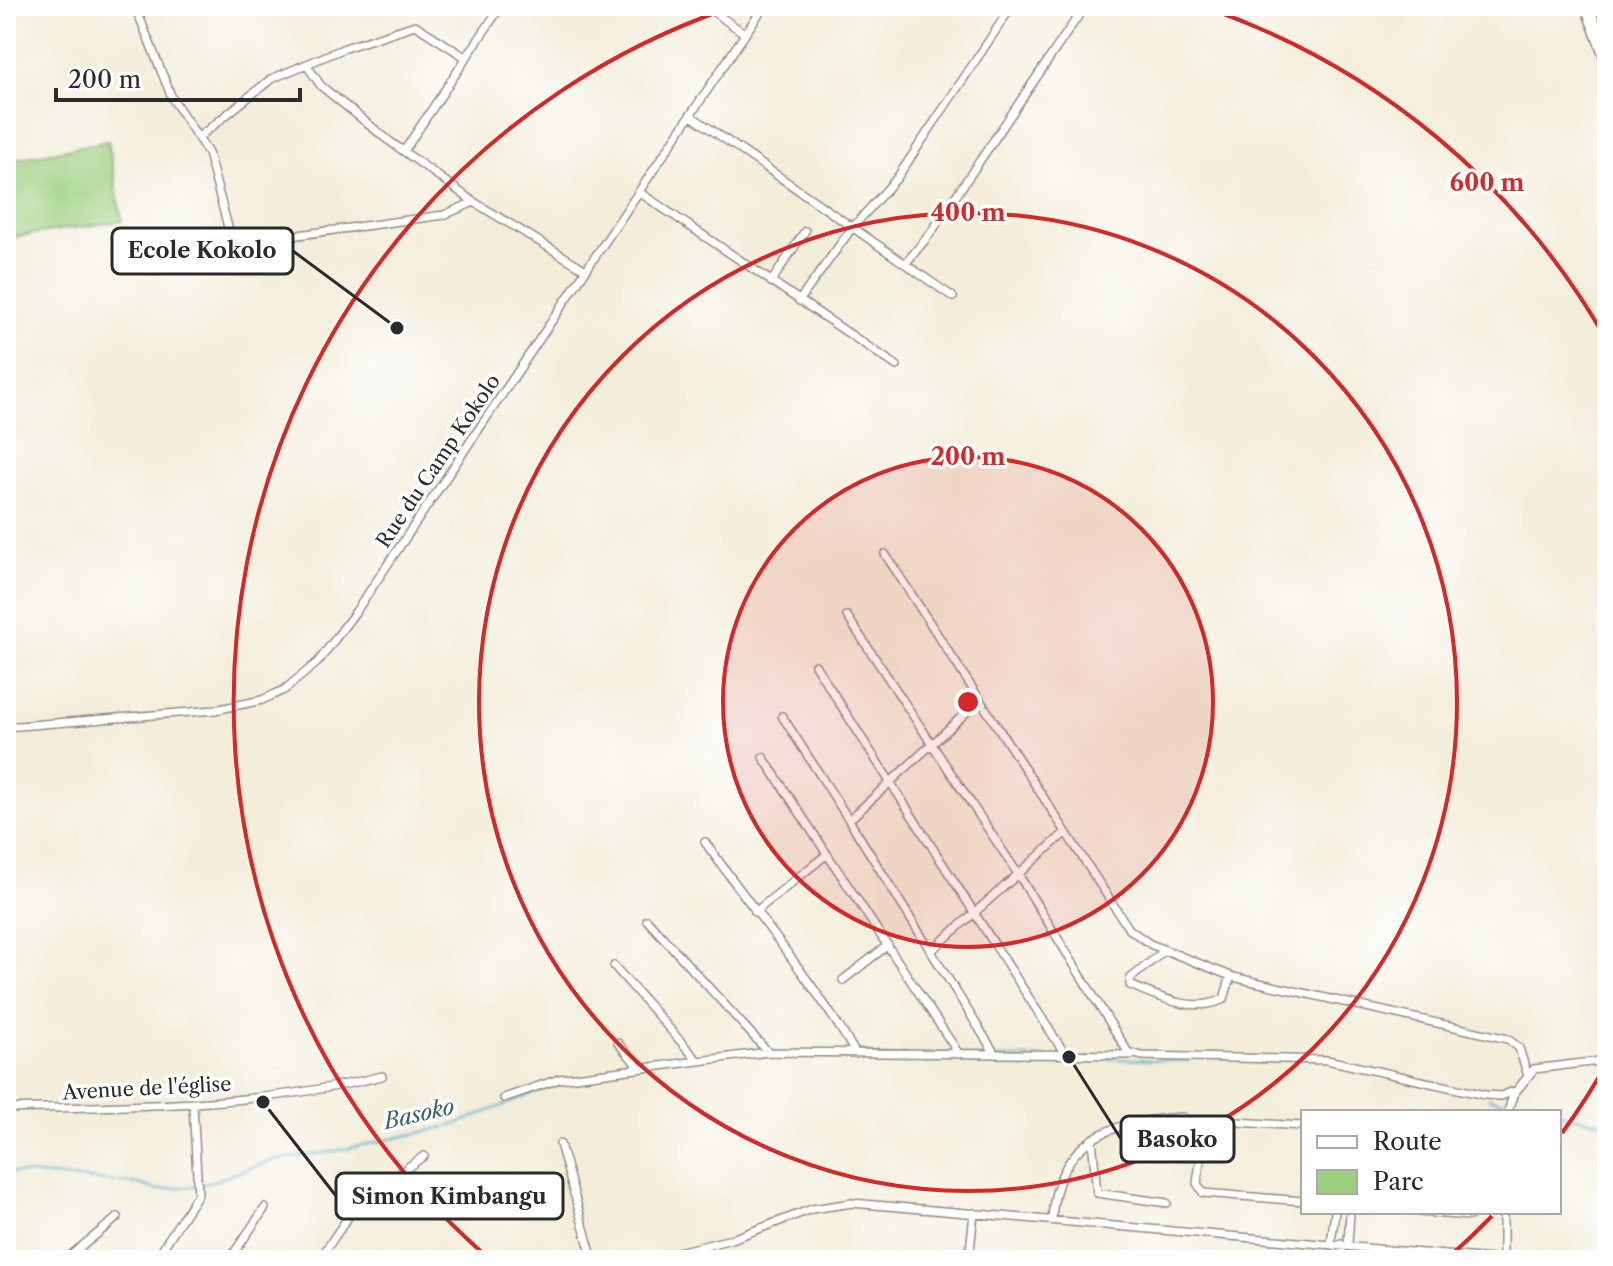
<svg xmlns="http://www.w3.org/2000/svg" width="1613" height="1266" font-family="'Libre Caslon Text',serif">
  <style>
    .green { fill: #9ecf7f; stroke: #647d55; stroke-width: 2 }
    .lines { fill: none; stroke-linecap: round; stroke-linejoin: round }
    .stream { stroke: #4bacca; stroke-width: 2 }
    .minor-casing { stroke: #8f8c82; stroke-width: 10 }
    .trunk-casing { stroke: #8f8c82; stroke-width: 15 }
    .minor { stroke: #fff; stroke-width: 7 }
    .trunk { stroke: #fff; stroke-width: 12 }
    .ring { fill: none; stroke: #d62828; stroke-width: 4 }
    .labels { text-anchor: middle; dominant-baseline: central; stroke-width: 7; stroke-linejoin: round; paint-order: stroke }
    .street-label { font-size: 20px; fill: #2b2b2b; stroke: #fff }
    .water-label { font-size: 22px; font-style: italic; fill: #385f6b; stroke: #fff }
    .centre { fill: #d62828; stroke: #fff; stroke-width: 4 }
    .ring-label { font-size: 24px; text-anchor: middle; font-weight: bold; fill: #d62828; stroke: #fff; stroke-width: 7; stroke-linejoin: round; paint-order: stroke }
    .leader { fill: none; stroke: #2b2b2b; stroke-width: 3 }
    .callout-dot { fill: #2b2b2b; stroke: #fff; stroke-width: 3 }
    .callout { fill: #fff; stroke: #2b2b2b; stroke-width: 3 }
    .callout-label { font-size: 22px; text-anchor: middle; font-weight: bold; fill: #2b2b2b }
  </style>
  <rect width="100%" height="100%" fill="#fff"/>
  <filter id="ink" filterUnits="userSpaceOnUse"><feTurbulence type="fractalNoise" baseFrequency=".0125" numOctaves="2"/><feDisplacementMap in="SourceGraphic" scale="16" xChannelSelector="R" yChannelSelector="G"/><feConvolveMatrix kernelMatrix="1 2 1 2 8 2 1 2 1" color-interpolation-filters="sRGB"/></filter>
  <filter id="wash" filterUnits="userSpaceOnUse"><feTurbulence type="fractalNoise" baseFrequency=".006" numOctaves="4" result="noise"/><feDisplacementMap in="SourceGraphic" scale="32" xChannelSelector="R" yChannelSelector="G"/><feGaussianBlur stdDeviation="1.8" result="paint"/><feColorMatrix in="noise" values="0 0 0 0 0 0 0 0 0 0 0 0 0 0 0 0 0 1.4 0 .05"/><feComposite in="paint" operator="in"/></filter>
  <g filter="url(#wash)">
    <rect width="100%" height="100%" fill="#f3edda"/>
    <!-- green -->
    <path class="green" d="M 108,141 L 122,221 L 6,238 L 6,161 Z"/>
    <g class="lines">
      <!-- stream -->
      <path class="stream" d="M 756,1057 L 1049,1058
        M 1088,1058 L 1189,1061
        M 1488,1098 L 1509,1103
        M 1515,1104 L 1553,1112
        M 1559,1113 L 1607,1124
        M 6,1172 L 139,1184 L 157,1190 L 195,1186
        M 201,1185 L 274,1160 L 331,1152 L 451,1126 L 560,1083 L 587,1079"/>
    </g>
  </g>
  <g filter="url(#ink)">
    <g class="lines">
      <!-- minor casing -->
      <g class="minor-casing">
        <path id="minor" d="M 135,6 L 172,98 L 208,153 L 232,242
          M 705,6 L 744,33
          M 306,64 L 321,86 L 388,140 L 474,202 L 586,270
          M 690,115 L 953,297
          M 199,137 L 271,79 L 345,48 L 415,25 L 465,57
          M 404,151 L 501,6
          M 639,192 L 897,366
          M 157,247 L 211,247 L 444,215 L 474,202
          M 905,264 L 930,234 L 1085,6
          M 771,282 L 805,231
          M 799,301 L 852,228 L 897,178 L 1012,6
          M 885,554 L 1129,929 L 1150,944 L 1233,977 L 1508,1039 L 1519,1048 L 1527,1073
          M 847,616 L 1018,874 L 1128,1052 L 1142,1056 L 1327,1060 L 1485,1095 L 1501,1096 L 1517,1090
          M 815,665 L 1065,1054
          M 980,700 L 849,820 L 995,1054
          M 782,716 L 849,820
          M 6,727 L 215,710 L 262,700 L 284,690 L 318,662 L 359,607 L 764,6
          M 763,757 L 959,1054
          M 705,842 C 755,913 812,979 856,1054
          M 755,912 L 826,855
          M 647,920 L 768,1052
          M 1165,950 L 1131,978 L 1130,985 C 1159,997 1193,1014 1224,999 L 1231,976
          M 931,951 L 1066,832
          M 614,966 L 698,1061
          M 843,980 L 888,945
          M 618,1043 L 639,1067
          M 504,1098 L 559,1079 L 768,1052 L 1133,1055
          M 6,1109 C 132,1106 259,1107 382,1076
          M 1508,1112 L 1513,1095 L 1534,1069 L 1607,1060
          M 1303,1126 L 1206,1120 L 1197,1183 L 1203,1193 L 1303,1201
          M 1092,1139 L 1097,1193 L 1167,1203
          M 560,1144 L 593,1260
          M 1419,1212 L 1469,1216 L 1478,1212
          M 1052,1219 C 1057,1138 1111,1121 1183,1117
          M 1331,1243 L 1335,1212
          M 1341,1244 L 1344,1260
          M 1348,1244 L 1350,1212
          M 65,1260 L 118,1217
          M 155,1260 L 198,1194 L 193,1104
          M 229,1260 L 265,1208
          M 319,1260 L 359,1201 L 424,1156
          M 645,1260 L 732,1239 L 812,1209 L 852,1203 L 1503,1260 L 1503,1212
          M 969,1260 L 974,1213"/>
      </g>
      <!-- trunk casing -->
      <g class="trunk-casing">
        <path id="trunk" d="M 1587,6 L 1607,59
          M 1603,6 L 1607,17"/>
      </g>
      <!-- minor -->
      <use href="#minor" class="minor"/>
      <!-- trunk -->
      <use href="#trunk" class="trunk"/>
    </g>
  </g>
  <!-- distance rings -->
  <circle cx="968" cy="702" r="245" fill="#d62828" fill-opacity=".12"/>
  <g class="ring">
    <circle cx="968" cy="702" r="245"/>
    <circle cx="968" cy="702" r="489"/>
    <path d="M1607 1063A734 734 0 0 1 1562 1133M1492 1216A734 734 0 0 1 1450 1256M486 1256A734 734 0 0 1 729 8M1207 8A734 734 0 0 1 1607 341"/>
  </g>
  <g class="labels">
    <!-- street labels -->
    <g class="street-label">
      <text transform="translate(438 461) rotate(-56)">Rue du Camp Kokolo</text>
      <text transform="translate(147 1088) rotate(-3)">Avenue de l'église</text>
    </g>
    <!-- water labels -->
    <g class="water-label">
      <text transform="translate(419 1114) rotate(-13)">Basoko</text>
    </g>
  </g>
  <circle cx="968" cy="702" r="12" class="centre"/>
  <g class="ring-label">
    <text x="1487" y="191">600 m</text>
    <text x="968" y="221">400 m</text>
    <text x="968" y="465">200 m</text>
  </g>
  <!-- callouts -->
  <path class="leader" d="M397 328L293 251M1069 1057L1121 1139M263 1102L336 1196"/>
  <g class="callout-dot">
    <circle cx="397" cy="328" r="8"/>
    <circle cx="1069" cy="1057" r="8"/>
    <circle cx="263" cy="1102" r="8"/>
  </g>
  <g class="callout">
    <rect x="112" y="228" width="181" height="46" rx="8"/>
    <rect x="1121" y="1116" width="113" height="46" rx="8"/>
    <rect x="336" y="1173" width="227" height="46" rx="8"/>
  </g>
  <g class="callout-label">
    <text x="202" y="258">Ecole Kokolo</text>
    <text x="1177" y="1147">Basoko</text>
    <text x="449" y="1204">Simon Kimbangu</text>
  </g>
  <!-- margin -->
  <rect width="1613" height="1266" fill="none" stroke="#fff" stroke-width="32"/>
  <!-- legend -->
  <rect x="1301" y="1110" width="260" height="104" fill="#ffffff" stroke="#aaaaaa" stroke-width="2"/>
  <rect x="1317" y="1136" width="40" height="12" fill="#ffffff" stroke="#aaaaaa" stroke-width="2"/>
  <text x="1373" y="1150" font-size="24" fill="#2b2b2b">Route</text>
  <rect x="1317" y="1170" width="40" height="24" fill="#9ecf7f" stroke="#aaaaaa" stroke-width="2"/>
  <text x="1373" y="1190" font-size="24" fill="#2b2b2b">Parc</text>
  <!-- scale -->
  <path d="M56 88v12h244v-12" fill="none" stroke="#2b2b2b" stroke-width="4"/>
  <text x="68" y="88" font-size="24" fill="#2b2b2b" stroke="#ffffff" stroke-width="6" paint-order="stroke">200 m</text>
</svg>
